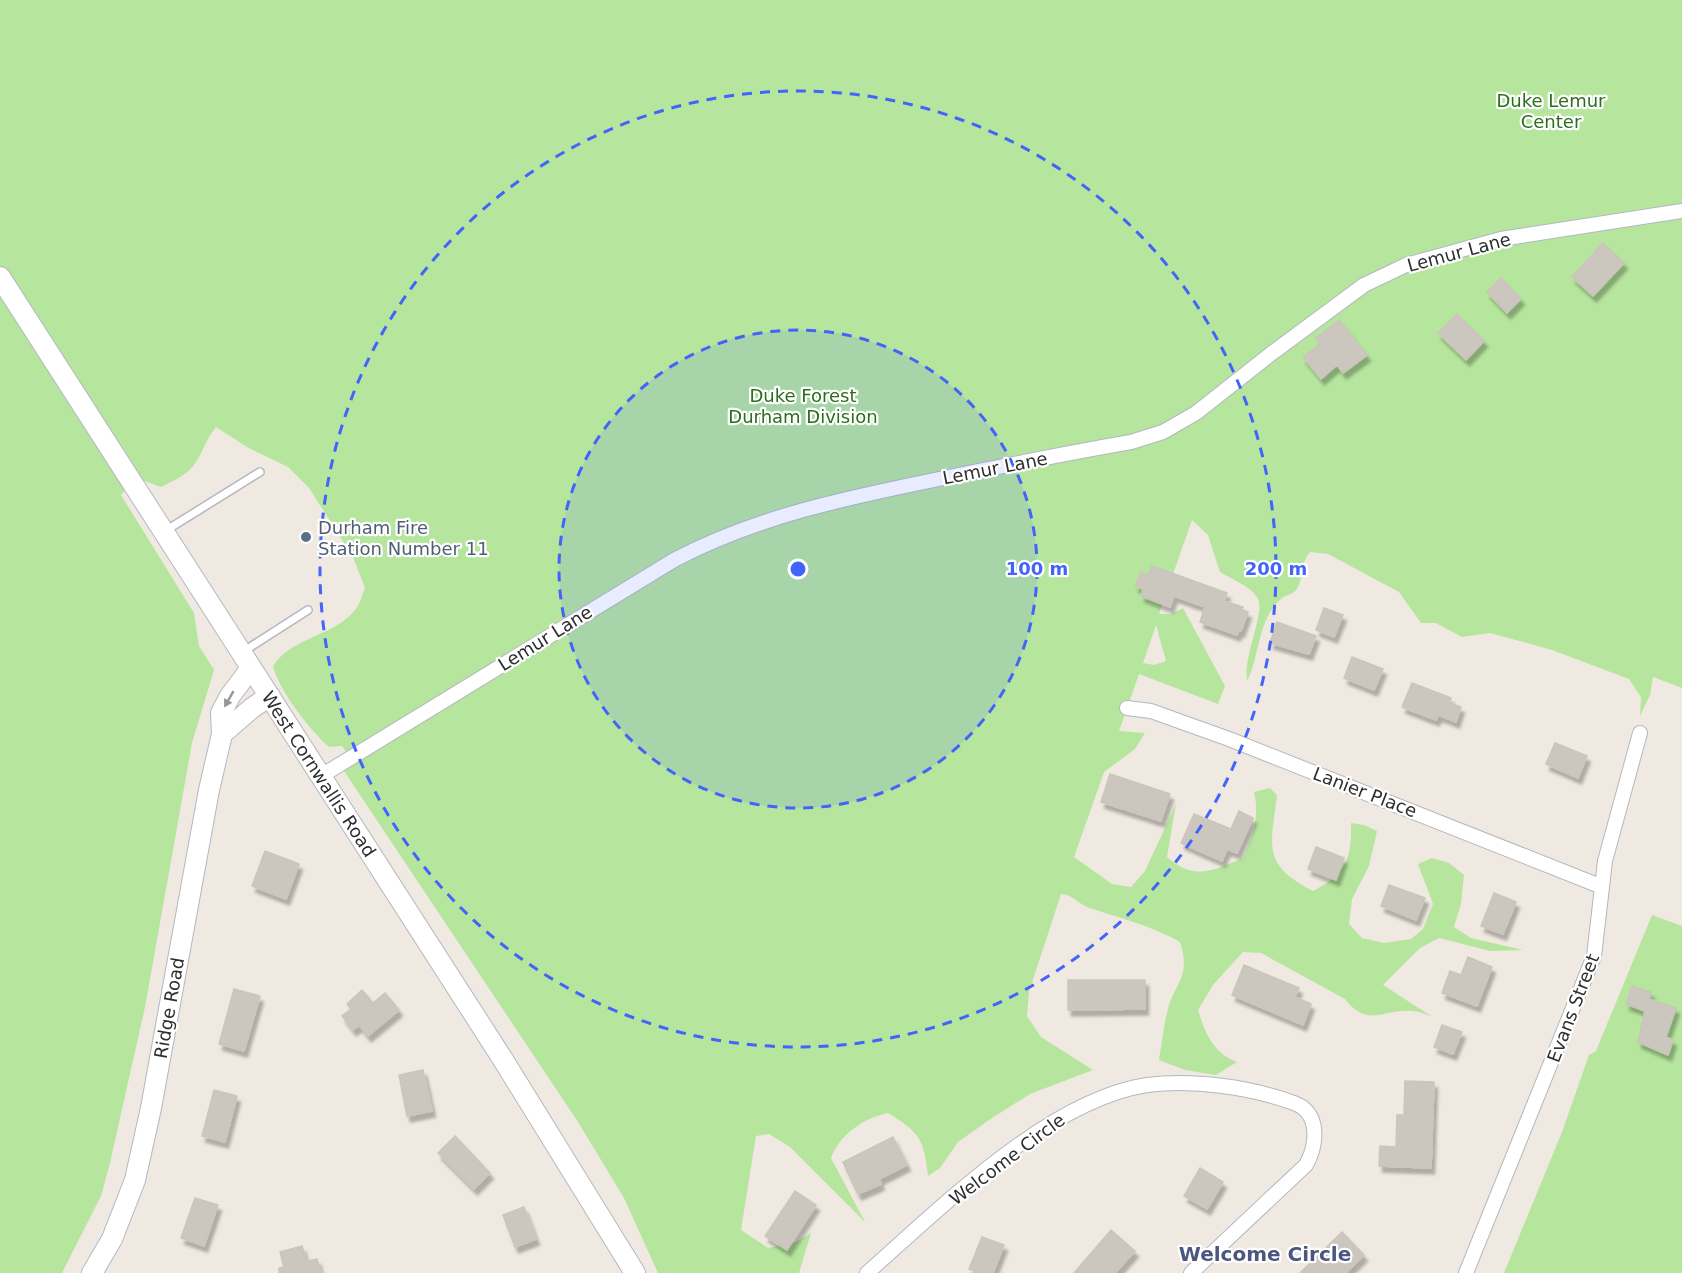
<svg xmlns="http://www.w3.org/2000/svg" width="1682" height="1273" font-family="'DejaVu Sans',sans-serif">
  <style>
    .green { fill: #b6e59e; fill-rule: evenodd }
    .building { fill: #cbc7bf; stroke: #cbc5ba; stroke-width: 1.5; filter: url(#shadow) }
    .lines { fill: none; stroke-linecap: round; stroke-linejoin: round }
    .lane-casing { stroke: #b4b7c1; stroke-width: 10 }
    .street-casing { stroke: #b4b7c1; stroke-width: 16 }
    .secondary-casing { stroke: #b4b7c1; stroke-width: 22 }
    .lane { stroke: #fff; stroke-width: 7 }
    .street { stroke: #fff; stroke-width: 14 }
    .secondary { stroke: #fff; stroke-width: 20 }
    .oneway { fill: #969696 }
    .ring { fill: none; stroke: #4264fb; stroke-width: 3; stroke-dasharray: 10 8 }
    .service-dot { fill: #5c6f8a; stroke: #fff; stroke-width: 2 }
    .labels { text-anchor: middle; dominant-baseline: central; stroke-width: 4.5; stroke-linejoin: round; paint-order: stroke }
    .park-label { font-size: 18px; fill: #2c6e1b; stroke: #fff }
    .street-label { font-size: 18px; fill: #2e2e2e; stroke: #fff }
    .service-label { font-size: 18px; fill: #4e5e75; stroke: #fff; text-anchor: start }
    .neighbourhood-label { font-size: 20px; font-weight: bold; fill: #4d5680; stroke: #fff }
    .centre { fill: #4264fb; stroke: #fff; stroke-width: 3 }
    .ring-label { font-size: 18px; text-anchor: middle; font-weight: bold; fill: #4264fb; stroke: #fff; stroke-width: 4.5; stroke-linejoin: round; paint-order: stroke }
  </style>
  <defs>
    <filter id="shadow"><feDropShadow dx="3.5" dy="6" stdDeviation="1.5" flood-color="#0004"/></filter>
  </defs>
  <rect width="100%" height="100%" fill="#efe9e1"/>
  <!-- green -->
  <path class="green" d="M 0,0 L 1682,0 L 1682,688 L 1653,677 L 1650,695 L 1640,716 L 1641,697 L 1629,679 L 1552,650 L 1490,633 L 1462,637 L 1436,623 L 1421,623 L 1399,592 L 1328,554 L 1310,552 C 1299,564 1305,578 1296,590 C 1292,595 1284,595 1280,600 C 1257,621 1260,656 1247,681 C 1243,656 1265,613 1258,599 C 1253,587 1231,579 1220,572 L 1208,535 L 1192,520 L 1159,614 L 1171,614 L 1183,608 L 1225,686 L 1218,704 L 1139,674 L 1119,731 L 1145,733 L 1135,749 L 1104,772 L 1074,857 L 1112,884 L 1131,887 L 1145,871 L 1176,804 L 1167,857 C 1194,881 1212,871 1243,858 C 1253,835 1260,817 1254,792 L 1270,788 L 1277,795 C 1271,847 1261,864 1313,891 C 1346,874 1352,859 1351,823 L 1364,825 L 1377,831 L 1369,866 L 1352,899 L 1349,924 L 1362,938 L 1384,943 L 1411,939 L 1423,929 L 1433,904 L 1418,864 L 1432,858 L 1449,863 L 1464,875 L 1461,904 L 1454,927 L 1471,938 L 1523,950 L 1490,951 L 1439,938 L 1420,948 L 1383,985 L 1431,1016 C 1425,1014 1418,1011 1412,1011 C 1384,1008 1368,1029 1345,999 L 1261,953 L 1243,952 L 1213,985 L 1198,1010 C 1205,1033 1213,1053 1237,1062 L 1216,1075 L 1185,1070 L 1159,1060 C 1162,1044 1163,1028 1167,1013 C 1173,983 1192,979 1180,942 C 1150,925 1119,918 1087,907 C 1078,903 1071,894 1061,894 L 1029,992 L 1027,1016 L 1041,1037 L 1093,1070 L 1030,1094 L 989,1120 L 958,1142 L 940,1168 L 928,1176 C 924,1139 920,1133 888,1113 C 864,1118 840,1134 831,1158 L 865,1222 L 790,1147 L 769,1134 L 756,1136 L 741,1230 L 768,1248 L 796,1242 L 811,1233 L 799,1273 L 658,1273 L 624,1198 L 578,1122 L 344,771 L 353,762 L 342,746 L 329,747 C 310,730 279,691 273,666 C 293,636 333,637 355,610 C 360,605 362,595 365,588 L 353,557 L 309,488 L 288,467 L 247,447 L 216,427 C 204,442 203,453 194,465 C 187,475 171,482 161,487 L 142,480 L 138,474 L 121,495 L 194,613 L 199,646 L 214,670 L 192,743 L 145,1007 L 110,1163 L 101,1196 L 62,1273 L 0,1273 ZM 1156,625 L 1166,661 L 1154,665 L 1143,663 Z
    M 1652,915 L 1682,926 L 1682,1273 L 1504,1273 L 1562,1132 L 1589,1055 L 1596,1051 Z"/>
  <!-- building -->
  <path class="building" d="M 1603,243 L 1624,263 L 1593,296 L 1572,277 Z
    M 1501,278 L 1521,299 L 1507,313 L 1487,292 Z
    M 1457,314 L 1484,341 L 1466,360 L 1438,333 Z
    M 1339,320 L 1367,355 L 1343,373 L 1337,365 L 1321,379 L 1303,357 L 1320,344 L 1316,338 Z
    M 1152,566 L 1227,593 L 1224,601 L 1243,607 L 1242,610 L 1248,612 L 1241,631 L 1239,630 L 1237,635 L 1200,622 L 1205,607 L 1174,596 L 1170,607 L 1141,596 L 1143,589 L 1135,586 L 1141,572 L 1148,575 Z
    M 1324,608 L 1343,615 L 1334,637 L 1316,630 Z
    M 1277,622 L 1316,636 L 1309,654 L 1270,643 Z
    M 1352,657 L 1383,669 L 1374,690 L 1344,678 Z
    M 1412,683 L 1451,698 L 1449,703 L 1461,707 L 1456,722 L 1438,715 L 1436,720 L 1402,707 Z
    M 1555,743 L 1587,756 L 1578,778 L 1546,764 Z
    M 1110,774 L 1170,794 L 1161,821 L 1101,802 Z
    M 1239,811 L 1253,818 L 1237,853 L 1227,849 L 1222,861 L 1181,843 L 1194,814 L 1231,829 Z
    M 1316,847 L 1344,858 L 1336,880 L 1308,869 Z
    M 265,851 L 299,864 L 286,899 L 252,886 Z
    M 1389,885 L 1425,898 L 1416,920 L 1381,906 Z
    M 1494,893 L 1516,902 L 1503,934 L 1481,926 Z
    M 1468,957 L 1492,967 L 1477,1006 L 1442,993 L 1450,971 L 1461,975 Z
    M 1244,965 L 1299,988 L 1295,997 L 1311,1004 L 1303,1025 L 1232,995 Z
    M 1068,980 L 1145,980 L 1145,1009 L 1068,1010 Z
    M 1632,986 L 1651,992 L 1649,999 L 1676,1008 L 1666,1037 L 1673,1040 L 1668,1055 L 1638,1042 L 1645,1011 L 1626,1004 Z
    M 234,989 L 260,996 L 244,1051 L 219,1044 Z
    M 362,990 L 373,1003 L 385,993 L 399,1010 L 368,1036 L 359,1025 L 353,1030 L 342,1016 L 351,1009 L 347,1004 Z
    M 1442,1025 L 1462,1032 L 1453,1054 L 1434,1047 Z
    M 423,1070 L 432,1111 L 407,1116 L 399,1075 Z
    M 1405,1081 L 1434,1082 L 1431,1168 L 1379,1166 L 1380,1146 L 1396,1147 L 1397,1115 L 1404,1115 Z
    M 214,1090 L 237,1096 L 225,1142 L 202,1136 Z
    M 455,1136 L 490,1173 L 474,1189 L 438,1153 Z
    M 893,1137 L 907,1165 L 879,1179 L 881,1184 L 858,1194 L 843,1162 Z
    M 1200,1168 L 1223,1182 L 1207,1209 L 1184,1196 Z
    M 795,1191 L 816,1205 L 787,1250 L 765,1236 Z
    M 195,1198 L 218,1205 L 204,1246 L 181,1238 Z
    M 524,1207 L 536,1239 L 515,1247 L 503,1215 Z
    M 1111,1230 L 1135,1251 L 1115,1273 L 1074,1273 Z
    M 1342,1232 L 1364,1255 L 1346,1273 L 1300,1273 Z
    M 982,1237 L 1004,1245 L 993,1273 L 979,1273 L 969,1269 Z
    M 302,1246 L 306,1261 L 317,1259 L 321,1273 L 279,1273 L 279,1268 L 284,1267 L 280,1252 Z"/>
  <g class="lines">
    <!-- lane casing -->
    <g class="lane-casing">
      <path id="lane" d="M 165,531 L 260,472
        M 244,651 L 308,610"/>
    </g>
    <!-- street casing -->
    <g class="street-casing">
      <path id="street" d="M 1127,708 L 1151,711 L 1229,739 L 1600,886
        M 321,776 L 674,560 C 758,516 846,498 939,479 C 1003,466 1067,453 1131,442 L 1163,432 L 1196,413 L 1272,353 L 1364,285 L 1406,265 L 1501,239 L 1682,211
        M 867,1273 C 940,1209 1048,1100 1147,1085 C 1193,1079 1250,1087 1294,1103 C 1321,1113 1317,1145 1306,1165 L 1191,1273
        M 1466,1273 L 1594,956 L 1605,861 L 1640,733"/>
    </g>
    <!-- secondary casing -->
    <g class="secondary-casing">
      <path id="secondary" d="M 0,277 L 502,1058 L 635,1273
        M 222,734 L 252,708 L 270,696
        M 92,1273 L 112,1239 L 135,1180 L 151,1108 L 209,790 L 222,734 L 221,713 L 230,696 L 251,668"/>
    </g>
    <!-- lane -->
    <use href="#lane" class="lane"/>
    <!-- street -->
    <use href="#street" class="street"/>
    <!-- secondary -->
    <use href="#secondary" class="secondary"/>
  </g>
  <!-- one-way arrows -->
  <defs><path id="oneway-solid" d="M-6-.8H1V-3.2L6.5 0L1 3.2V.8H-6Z" transform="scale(1.5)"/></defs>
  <use class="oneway" href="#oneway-solid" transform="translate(229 699) rotate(120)"/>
  <!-- distance rings -->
  <circle cx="798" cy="569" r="239" fill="#4264fb" fill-opacity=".12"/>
  <g class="ring">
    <circle cx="798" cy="569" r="239"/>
    <circle cx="798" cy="569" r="478"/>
  </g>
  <!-- markers -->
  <circle class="service-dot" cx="306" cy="537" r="6"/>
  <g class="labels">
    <!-- park labels -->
    <g class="park-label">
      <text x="1551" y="100">Duke Lemur<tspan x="1551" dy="21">Center</tspan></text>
      <text x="803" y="395">Duke Forest<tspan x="803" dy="21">Durham Division</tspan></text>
    </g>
    <!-- street labels -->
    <g class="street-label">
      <text transform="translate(1459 252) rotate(-15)">Lemur Lane</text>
      <text transform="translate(995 468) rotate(-11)">Lemur Lane</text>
      <text transform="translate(545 638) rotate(-32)">Lemur Lane</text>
      <text transform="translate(319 774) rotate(57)">West Cornwallis Road</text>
      <text transform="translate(1365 792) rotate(21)">Lanier Place</text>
      <text transform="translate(169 1008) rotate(-80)">Ridge Road</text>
      <text transform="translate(1573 1008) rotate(-69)">Evans Street</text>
      <text transform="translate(1007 1159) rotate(-37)">Welcome Circle</text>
    </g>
    <!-- service labels -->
    <g class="service-label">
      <text x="318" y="527">Durham Fire<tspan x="318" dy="21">Station Number 11</tspan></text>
    </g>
    <!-- neighbourhood labels -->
    <g class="neighbourhood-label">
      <text x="1265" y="1254">Welcome Circle</text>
    </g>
  </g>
  <circle cx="798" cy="569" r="9" class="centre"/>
  <g class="ring-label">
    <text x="1037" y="575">100 m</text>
    <text x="1276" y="575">200 m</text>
  </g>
</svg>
